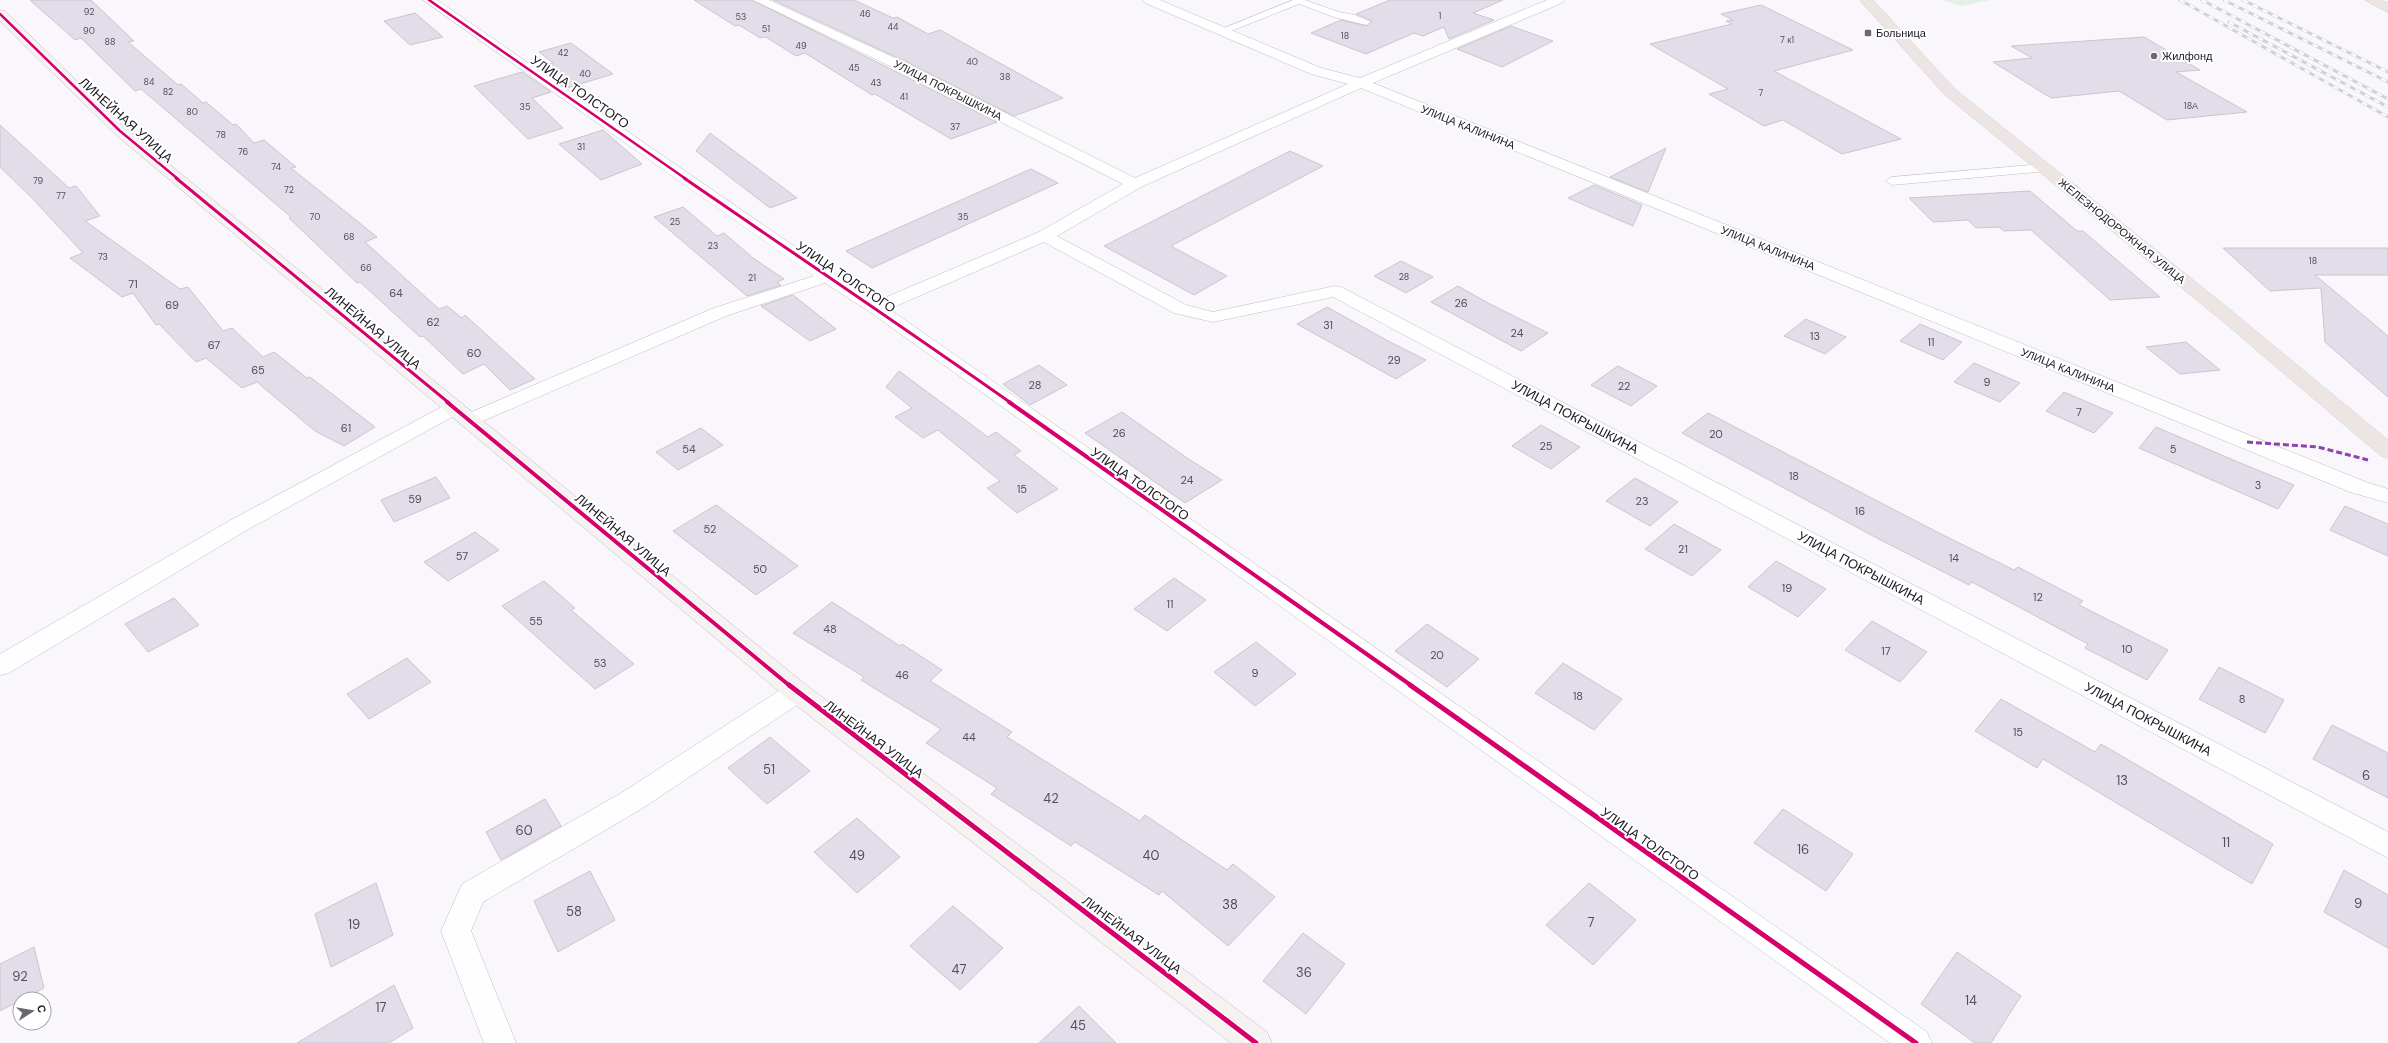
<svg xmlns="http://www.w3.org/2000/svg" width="2388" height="1043" font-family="'DM Sans',sans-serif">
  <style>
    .green { fill: #e2f0e6 }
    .building { fill: #e2dde8; stroke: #cac6ce }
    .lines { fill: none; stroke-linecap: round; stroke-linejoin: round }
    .lane-casing { stroke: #c0bdc4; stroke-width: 1 }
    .street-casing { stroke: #c0bdc4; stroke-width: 1 }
    .secondary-casing { stroke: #c0bdc4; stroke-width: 1 }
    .primary-casing { stroke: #d4d2d7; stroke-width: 1 }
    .lane { fill: #fefeff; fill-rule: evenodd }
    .street { fill: #fefeff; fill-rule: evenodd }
    .secondary { fill: #f6f2f1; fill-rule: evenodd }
    .primary { fill: #ece5e3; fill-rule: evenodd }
    .rail-casing { stroke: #d2d1d3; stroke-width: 3 }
    .rail { stroke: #fff; stroke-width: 2; stroke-dasharray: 5.5; stroke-linecap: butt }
    .quiet { stroke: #8e44ad; stroke-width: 3; stroke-dasharray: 6 3; stroke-linecap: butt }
    .cycleway-far3-casing { stroke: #fff; stroke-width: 4 }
    .cycleway-far2-casing { stroke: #fff; stroke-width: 5 }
    .cycleway-far1-casing { stroke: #fff; stroke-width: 6 }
    .cycleway-casing { stroke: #fff; stroke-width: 8 }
    .cycleway-far3 { stroke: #d6006c; stroke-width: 2.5 }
    .cycleway-far2 { stroke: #d6006c; stroke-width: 3 }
    .cycleway-far1 { stroke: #d6006c; stroke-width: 4 }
    .cycleway { stroke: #d6006c; stroke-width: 5 }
    .poi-dot { fill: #6b666f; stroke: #fff; stroke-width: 1.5 }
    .labels { text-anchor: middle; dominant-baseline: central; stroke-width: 4; stroke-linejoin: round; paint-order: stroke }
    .far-number-label { font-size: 9px; fill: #524d58 }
    .far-poi-label { font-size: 11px; fill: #1e1923; stroke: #fff; text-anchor: start }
    .far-street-label { font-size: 11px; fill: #1e1923; stroke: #fff }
    .number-label { font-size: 11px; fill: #524d58 }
    .street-label { font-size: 13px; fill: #1e1923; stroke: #fff }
    .near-number-label { font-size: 13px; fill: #524d58 }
  </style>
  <rect width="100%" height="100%" fill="#f9f6fc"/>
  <!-- green -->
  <path class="green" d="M 1942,0 L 1990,0 L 1961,6 Z"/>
  <!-- building -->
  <path class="building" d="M 30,0 L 91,0 L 134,41 L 128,42 L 178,85 L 181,84 L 203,103 L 206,102 L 233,125 L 236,124 L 254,143 L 264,140 L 296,167 L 291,168 L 377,237 L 365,242 L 439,309 L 447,306 L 462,318 L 465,315 L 535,379 L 510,390 L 484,364 L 463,374 L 423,336 L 420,337 L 360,282 L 357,283 L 289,218 L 291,217 L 141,89 L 135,91 L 81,38 L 75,40 Z
    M 694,0 L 752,0 L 997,122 L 951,139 L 875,94 L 872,95 L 805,53 L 796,56 L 766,37 L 760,38 L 739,25 L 735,26 Z
    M 773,0 L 854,0 L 893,18 L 897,17 L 928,34 L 940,30 L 1063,98 L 1014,116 L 909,63 Z
    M 1390,0 L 1503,0 L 1473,13 L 1494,20 L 1449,39 L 1444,27 L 1423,36 L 1414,33 L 1366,54 L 1311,33 L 1341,20 L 1367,26 L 1372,21 L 1356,14 Z
    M 1761,5 L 1853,50 L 1774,71 L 1901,139 L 1842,154 L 1783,120 L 1764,126 L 1709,94 L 1728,89 L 1650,44 L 1732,24 L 1726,21 L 1733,20 L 1721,14 Z
    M 415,13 L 443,37 L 410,45 L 384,21 Z
    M 1511,26 L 1553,41 L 1502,67 L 1457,49 Z
    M 2144,37 L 2200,70 L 2176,72 L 2247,112 L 2167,120 L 2119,91 L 2051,98 L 1993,62 L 2032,58 L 2011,46 Z
    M 571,43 L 613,74 L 567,88 L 537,67 L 553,63 L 539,52 Z
    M 522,72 L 551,92 L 532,98 L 563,128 L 528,139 L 474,86 Z
    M 0,125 L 69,188 L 76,186 L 100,216 L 85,221 L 180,289 L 188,287 L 223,331 L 232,328 L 263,357 L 274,352 L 307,378 L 310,377 L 375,427 L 344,446 L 315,431 L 257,382 L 242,388 L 206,358 L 196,362 L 159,324 L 156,325 L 133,293 L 122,297 L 70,258 L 83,253 L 31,197 L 0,167 Z
    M 603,130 L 642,164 L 601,180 L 559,144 Z
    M 710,133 L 797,198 L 770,208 L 696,151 Z
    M 1666,148 L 1648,192 L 1610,177 Z
    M 1290,151 L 1323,166 L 1171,246 L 1227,276 L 1194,295 L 1104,246 Z
    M 1031,169 L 1058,183 L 872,268 L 846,251 Z
    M 1594,185 L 1642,205 L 1633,226 L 1568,198 Z
    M 2030,191 L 2077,231 L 2083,231 L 2160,297 L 2110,300 L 2031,230 L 2004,231 L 1999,227 L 1976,228 L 1968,220 L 1933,222 L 1909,198 Z
    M 683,207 L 717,236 L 724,233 L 753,258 L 784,279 L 777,282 L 781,285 L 747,296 L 654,217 Z
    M 2223,248 L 2388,248 L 2388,275 L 2315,275 L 2388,336 L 2388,397 L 2325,342 L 2321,288 L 2270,291 Z
    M 1401,261 L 1433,277 L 1406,293 L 1374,276 Z
    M 1458,286 L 1490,304 L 1548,333 L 1521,351 L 1431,302 Z
    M 793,295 L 836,329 L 810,341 L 761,306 Z
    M 1327,307 L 1390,342 L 1426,360 L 1396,379 L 1297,324 Z
    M 1806,319 L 1846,337 L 1825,354 L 1784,336 Z
    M 1920,324 L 1962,342 L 1943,360 L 1900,341 Z
    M 2186,342 L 2220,370 L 2180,374 L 2146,347 Z
    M 1974,363 L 2020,383 L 2000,402 L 1954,382 Z
    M 1039,365 L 1067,385 L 1030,405 L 1003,384 Z
    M 1618,366 L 1657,386 L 1631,406 L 1591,385 Z
    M 899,371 L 988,437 L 996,432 L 1021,451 L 1014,455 L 1058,489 L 1017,513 L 987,488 L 1000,481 L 938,430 L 923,438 L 895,417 L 912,408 L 886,387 Z
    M 2064,392 L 2113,413 L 2094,433 L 2046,411 Z
    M 1122,412 L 1187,458 L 1222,480 L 1185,503 L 1085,433 Z
    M 1708,413 L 1939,533 L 2014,570 L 2018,567 L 2083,601 L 2079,605 L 2168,650 L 2147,680 L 2085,648 L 2088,644 L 1972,582 L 1969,585 L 1873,536 L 1682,433 Z
    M 1541,425 L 1580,447 L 1551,469 L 1512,446 Z
    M 2156,427 L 2238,462 L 2294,485 L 2278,509 L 2139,448 Z
    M 701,428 L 723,445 L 678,470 L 656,452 Z
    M 436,477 L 450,498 L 394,522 L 381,500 Z
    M 1635,478 L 1678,502 L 1650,526 L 1606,501 Z
    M 716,505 L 739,522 L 798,566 L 756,595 L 673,531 Z
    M 2345,506 L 2388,524 L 2388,556 L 2330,530 Z
    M 1674,524 L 1721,550 L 1692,576 L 1645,549 Z
    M 475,532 L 499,550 L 448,581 L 424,562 Z
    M 1776,561 L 1826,589 L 1798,617 L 1748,587 Z
    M 1174,578 L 1206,600 L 1167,631 L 1134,609 Z
    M 544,581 L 575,608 L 571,610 L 634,664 L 595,689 L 502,606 Z
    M 174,598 L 199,625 L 148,652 L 125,624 Z
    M 832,602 L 900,646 L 902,644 L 942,670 L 930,681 L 1012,732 L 1007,737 L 1140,821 L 1145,815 L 1227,870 L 1233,864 L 1275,897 L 1228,946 L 1162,891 L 1159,895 L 1075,842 L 1071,846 L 991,794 L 997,788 L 926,743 L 941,729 L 861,680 L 864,677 L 793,633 Z
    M 1872,621 L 1927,652 L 1900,682 L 1845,650 Z
    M 1427,624 L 1479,659 L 1447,687 L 1395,651 Z
    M 1256,642 L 1296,674 L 1255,706 L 1214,672 Z
    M 407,658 L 431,682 L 369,719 L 347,694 Z
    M 1563,663 L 1622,699 L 1594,730 L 1535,693 Z
    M 2219,667 L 2284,700 L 2265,733 L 2199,699 Z
    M 2001,699 L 2095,752 L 2101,744 L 2273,844 L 2252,884 L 2043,759 L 2037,768 L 1975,731 Z
    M 2332,725 L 2388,753 L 2388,798 L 2313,759 Z
    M 770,737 L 810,771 L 767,804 L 728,768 Z
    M 545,799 L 561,826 L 501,860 L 486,832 Z
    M 1783,809 L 1853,854 L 1826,891 L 1754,843 Z
    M 857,818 L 900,857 L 857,893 L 814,852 Z
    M 2344,870 L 2388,895 L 2388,948 L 2324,912 Z
    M 590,871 L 615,920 L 558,952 L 534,901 Z
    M 376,883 L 393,935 L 331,967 L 315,914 Z
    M 1589,883 L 1636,920 L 1593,965 L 1546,925 Z
    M 953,906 L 1003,948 L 960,990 L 910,946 Z
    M 1303,933 L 1345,964 L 1306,1014 L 1263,981 Z
    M 34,947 L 44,988 L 0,1011 L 0,964 Z
    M 1957,952 L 2021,996 L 1991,1043 L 1975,1043 L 1921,1004 Z
    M 394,985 L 413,1028 L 389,1043 L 297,1043 Z
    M 1079,1006 L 1116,1043 L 1039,1043 Z"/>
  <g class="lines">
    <!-- lane casing -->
    <g class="lane-casing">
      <path id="lane" d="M 1293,0 L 1305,0 L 1339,12 L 1355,15 L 1371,22 L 1366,25 L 1334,17 L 1299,4 L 1226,33 L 1222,34 L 1217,31 Z
        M 2044,164 L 2048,165 L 2050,168 L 2048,171 L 1892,185 L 1886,181 L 1892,177 Z"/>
    </g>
    <!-- street casing -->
    <g class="street-casing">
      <path id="street" d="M 423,0 L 437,0 L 833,273 L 877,301 L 1039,232 L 1123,184 L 898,70 L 753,0 L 769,0 L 908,64 L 1135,178 L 1348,84 L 1311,74 L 1145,3 L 1143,0 L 1160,0 L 1321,68 L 1360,78 L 1547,0 L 1564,0 L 1562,3 L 1373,83 L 2366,482 L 2388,489 L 2388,503 L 2350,492 L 1361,88 L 1141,187 L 1057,236 L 1186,305 L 1213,312 L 1335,286 L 1341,287 L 2388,832 L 2388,858 L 1333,297 L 1213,322 L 1174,313 L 1044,242 L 889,309 L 1927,1032 L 1932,1043 L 1890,1043 L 870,312 L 825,283 L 726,316 L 476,424 L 469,426 L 462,424 L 459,420 L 462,416 L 714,308 L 814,276 Z
        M 454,402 L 461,404 L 464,408 L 461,412 L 247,530 L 9,673 L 0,675 L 0,654 L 231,520 L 447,404 Z
        M 797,682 L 806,685 L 810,692 L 806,699 L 643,808 L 483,902 L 471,931 L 516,1043 L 484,1043 L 441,931 L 462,884 L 623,792 L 788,685 Z"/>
    </g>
    <!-- secondary casing -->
    <g class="secondary-casing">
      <path id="secondary" d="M 0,10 L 5,11 L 125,128 L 806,685 L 1267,1032 L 1272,1043 L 1231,1043 L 788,699 L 115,134 L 0,21 Z"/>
    </g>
    <!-- primary casing -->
    <g class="primary-casing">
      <path id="primary" d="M 1860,0 L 1873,0 L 1955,89 L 2233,312 L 2388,440 L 2388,458 L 2381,456 L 2221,320 L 1945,95 Z
        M 2365,0 L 2381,0 L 2388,3 L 2388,12 Z"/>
    </g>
    <!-- lane -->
    <use href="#lane" class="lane"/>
    <!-- street -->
    <use href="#street" class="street"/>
    <!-- secondary -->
    <use href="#secondary" class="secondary"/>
    <!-- primary -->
    <use href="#primary" class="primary"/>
    <!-- rail casing -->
    <g class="rail-casing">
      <path id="rail" d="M 2180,0 L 2388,117
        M 2202,0 L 2388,99
        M 2224,0 L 2388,82
        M 2243,0 L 2388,72
        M 2229,22 L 2388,107"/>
    </g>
    <!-- rail -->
    <use href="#rail" class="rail"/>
    <!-- quiet -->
    <path class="quiet" d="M 2247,442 L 2318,447 L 2368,460"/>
    <!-- cycleway-far3 casing -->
    <g class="cycleway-far3-casing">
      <path id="cycleway-far3" d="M 429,0 L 686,179
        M 0,14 L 120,131 L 178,179"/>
    </g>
    <!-- cycleway-far2 casing -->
    <g class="cycleway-far2-casing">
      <path id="cycleway-far2" d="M 176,178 L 449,403
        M 684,178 C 793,253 903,327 1011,403"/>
    </g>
    <!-- cycleway-far1 casing -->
    <g class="cycleway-far1-casing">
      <path id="cycleway-far1" d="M 447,402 L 790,686
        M 1009,402 L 1412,686"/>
    </g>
    <!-- cycleway casing -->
    <g class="cycleway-casing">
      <path id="cycleway" d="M 789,685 L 1256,1043
        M 1410,685 L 1916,1043"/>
    </g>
    <!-- cycleway-far3 -->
    <use href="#cycleway-far3" class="cycleway-far3"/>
    <!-- cycleway-far2 -->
    <use href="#cycleway-far2" class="cycleway-far2"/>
    <!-- cycleway-far1 -->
    <use href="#cycleway-far1" class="cycleway-far1"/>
    <!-- cycleway -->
    <use href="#cycleway" class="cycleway"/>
  </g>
  <!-- markers -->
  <g class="poi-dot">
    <rect x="1864" y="29" width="8" height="8" rx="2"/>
    <circle cx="2154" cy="56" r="4"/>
  </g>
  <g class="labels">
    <!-- far-number labels -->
    <g class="far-number-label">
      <text x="89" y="12">92</text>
      <text x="865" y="14">46</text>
      <text x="1440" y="16">1</text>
      <text x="741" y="17">53</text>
      <text x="893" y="27">44</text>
      <text x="766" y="29">51</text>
      <text x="89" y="31">90</text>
      <text x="1345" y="36">18</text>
      <text x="1787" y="40">7 к1</text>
      <text x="110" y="42">88</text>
      <text x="801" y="46">49</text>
      <text x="563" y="53">42</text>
      <text x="972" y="62">40</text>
      <text x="854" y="68">45</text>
      <text x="585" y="74">40</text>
      <text x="1005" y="77">38</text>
      <text x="149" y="82">84</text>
      <text x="876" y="83">43</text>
      <text x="168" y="92">82</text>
      <text x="1761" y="93">7</text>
      <text x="904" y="97">41</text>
      <text x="2191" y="106">18А</text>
      <text x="525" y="107">35</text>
      <text x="192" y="112">80</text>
      <text x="955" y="127">37</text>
      <text x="221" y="135">78</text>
      <text x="581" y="147">31</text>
      <text x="243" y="152">76</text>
      <text x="276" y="167">74</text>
      <text x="38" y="181">79</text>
      <text x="289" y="190">72</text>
      <text x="61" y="196">77</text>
      <text x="315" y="217">70</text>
      <text x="963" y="217">35</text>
      <text x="675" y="222">25</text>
      <text x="349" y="237">68</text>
      <text x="713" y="246">23</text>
      <text x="103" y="257">73</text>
      <text x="2313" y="261">18</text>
      <text x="366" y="268">66</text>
      <text x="1404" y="277">28</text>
      <text x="752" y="278">21</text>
    </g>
    <!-- far-poi labels -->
    <g class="far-poi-label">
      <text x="1876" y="33">Больница</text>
      <text x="2162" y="56">Жилфонд</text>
    </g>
    <!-- far-street labels -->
    <g class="far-street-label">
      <text transform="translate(948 90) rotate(27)">УЛИЦА ПОКРЫШКИНА</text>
      <text transform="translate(1468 127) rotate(22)">УЛИЦА КАЛИНИНА</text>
      <text transform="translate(2122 231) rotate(39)">ЖЕЛЕЗНОДОРОЖНАЯ УЛИЦА</text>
      <text transform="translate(1768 248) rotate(22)">УЛИЦА КАЛИНИНА</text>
      <text transform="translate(2068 370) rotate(22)">УЛИЦА КАЛИНИНА</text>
    </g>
    <!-- number labels -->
    <g class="number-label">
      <text x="133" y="284">71</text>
      <text x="396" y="293">64</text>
      <text x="1461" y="303">26</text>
      <text x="172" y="305">69</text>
      <text x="433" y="322">62</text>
      <text x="1328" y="325">31</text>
      <text x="1517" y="333">24</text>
      <text x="1815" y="336">13</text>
      <text x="1931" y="342">11</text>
      <text x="214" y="345">67</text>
      <text x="474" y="353">60</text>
      <text x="1394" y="360">29</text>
      <text x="258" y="370">65</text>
      <text x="1987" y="382">9</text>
      <text x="1035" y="385">28</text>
      <text x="1624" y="386">22</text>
      <text x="2079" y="412">7</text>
      <text x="346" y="428">61</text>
      <text x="1119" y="433">26</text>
      <text x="1716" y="434">20</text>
      <text x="1546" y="446">25</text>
      <text x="689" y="449">54</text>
      <text x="2173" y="449">5</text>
      <text x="1794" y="476">18</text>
      <text x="1187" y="480">24</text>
      <text x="2258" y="485">3</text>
      <text x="1022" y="489">15</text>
      <text x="415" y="499">59</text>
      <text x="1642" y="501">23</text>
      <text x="1860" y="511">16</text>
      <text x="710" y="529">52</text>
      <text x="1683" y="549">21</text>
      <text x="462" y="556">57</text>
      <text x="1954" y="558">14</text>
      <text x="760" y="569">50</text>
      <text x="1787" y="588">19</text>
      <text x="2038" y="597">12</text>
      <text x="1170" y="604">11</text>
      <text x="536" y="621">55</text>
      <text x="830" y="629">48</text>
      <text x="2127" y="649">10</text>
      <text x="1886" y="651">17</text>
      <text x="1437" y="655">20</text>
      <text x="600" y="663">53</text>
      <text x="1255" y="673">9</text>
      <text x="902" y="675">46</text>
      <text x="1578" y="696">18</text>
      <text x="2242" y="699">8</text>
      <text x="2018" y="732">15</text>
      <text x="969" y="737">44</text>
    </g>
    <!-- street labels -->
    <g class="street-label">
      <text transform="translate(580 92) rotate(35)">УЛИЦА ТОЛСТОГО</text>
      <text transform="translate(126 120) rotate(42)">ЛИНЕЙНАЯ УЛИЦА</text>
      <text transform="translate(846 277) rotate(34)">УЛИЦА ТОЛСТОГО</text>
      <text transform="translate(373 328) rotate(40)">ЛИНЕЙНАЯ УЛИЦА</text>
      <text transform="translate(1575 417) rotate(28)">УЛИЦА ПОКРЫШКИНА</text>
      <text transform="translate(1140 484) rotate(35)">УЛИЦА ТОЛСТОГО</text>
      <text transform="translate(623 535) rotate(40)">ЛИНЕЙНАЯ УЛИЦА</text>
      <text transform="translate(1861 568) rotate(28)">УЛИЦА ПОКРЫШКИНА</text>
      <text transform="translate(2148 719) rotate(28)">УЛИЦА ПОКРЫШКИНА</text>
      <text transform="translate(874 739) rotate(37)">ЛИНЕЙНАЯ УЛИЦА</text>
      <text transform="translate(1650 844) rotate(35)">УЛИЦА ТОЛСТОГО</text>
      <text transform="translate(1132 935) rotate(37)">ЛИНЕЙНАЯ УЛИЦА</text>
    </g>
    <!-- near-number labels -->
    <g class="near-number-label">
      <text x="769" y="769">51</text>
      <text x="2366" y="775">6</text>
      <text x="2122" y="780">13</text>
      <text x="1051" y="798">42</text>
      <text x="524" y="830">60</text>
      <text x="2226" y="842">11</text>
      <text x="1803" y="849">16</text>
      <text x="857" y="855">49</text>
      <text x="1151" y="855">40</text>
      <text x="2358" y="903">9</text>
      <text x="1230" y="904">38</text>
      <text x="574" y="911">58</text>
      <text x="1591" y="922">7</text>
      <text x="354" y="924">19</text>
      <text x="959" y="969">47</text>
      <text x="1304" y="972">36</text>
      <text x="20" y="976">92</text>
      <text x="1971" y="1000">14</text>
      <text x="381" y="1007">17</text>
      <text x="1078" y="1025">45</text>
    </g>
  </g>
  <!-- north arrow -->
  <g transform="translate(32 1011) rotate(78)"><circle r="19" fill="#ffffff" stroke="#a5a3a7"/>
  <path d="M0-3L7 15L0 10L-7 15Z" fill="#6b666f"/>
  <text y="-6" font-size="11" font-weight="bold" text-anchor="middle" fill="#1e1923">С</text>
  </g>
</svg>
